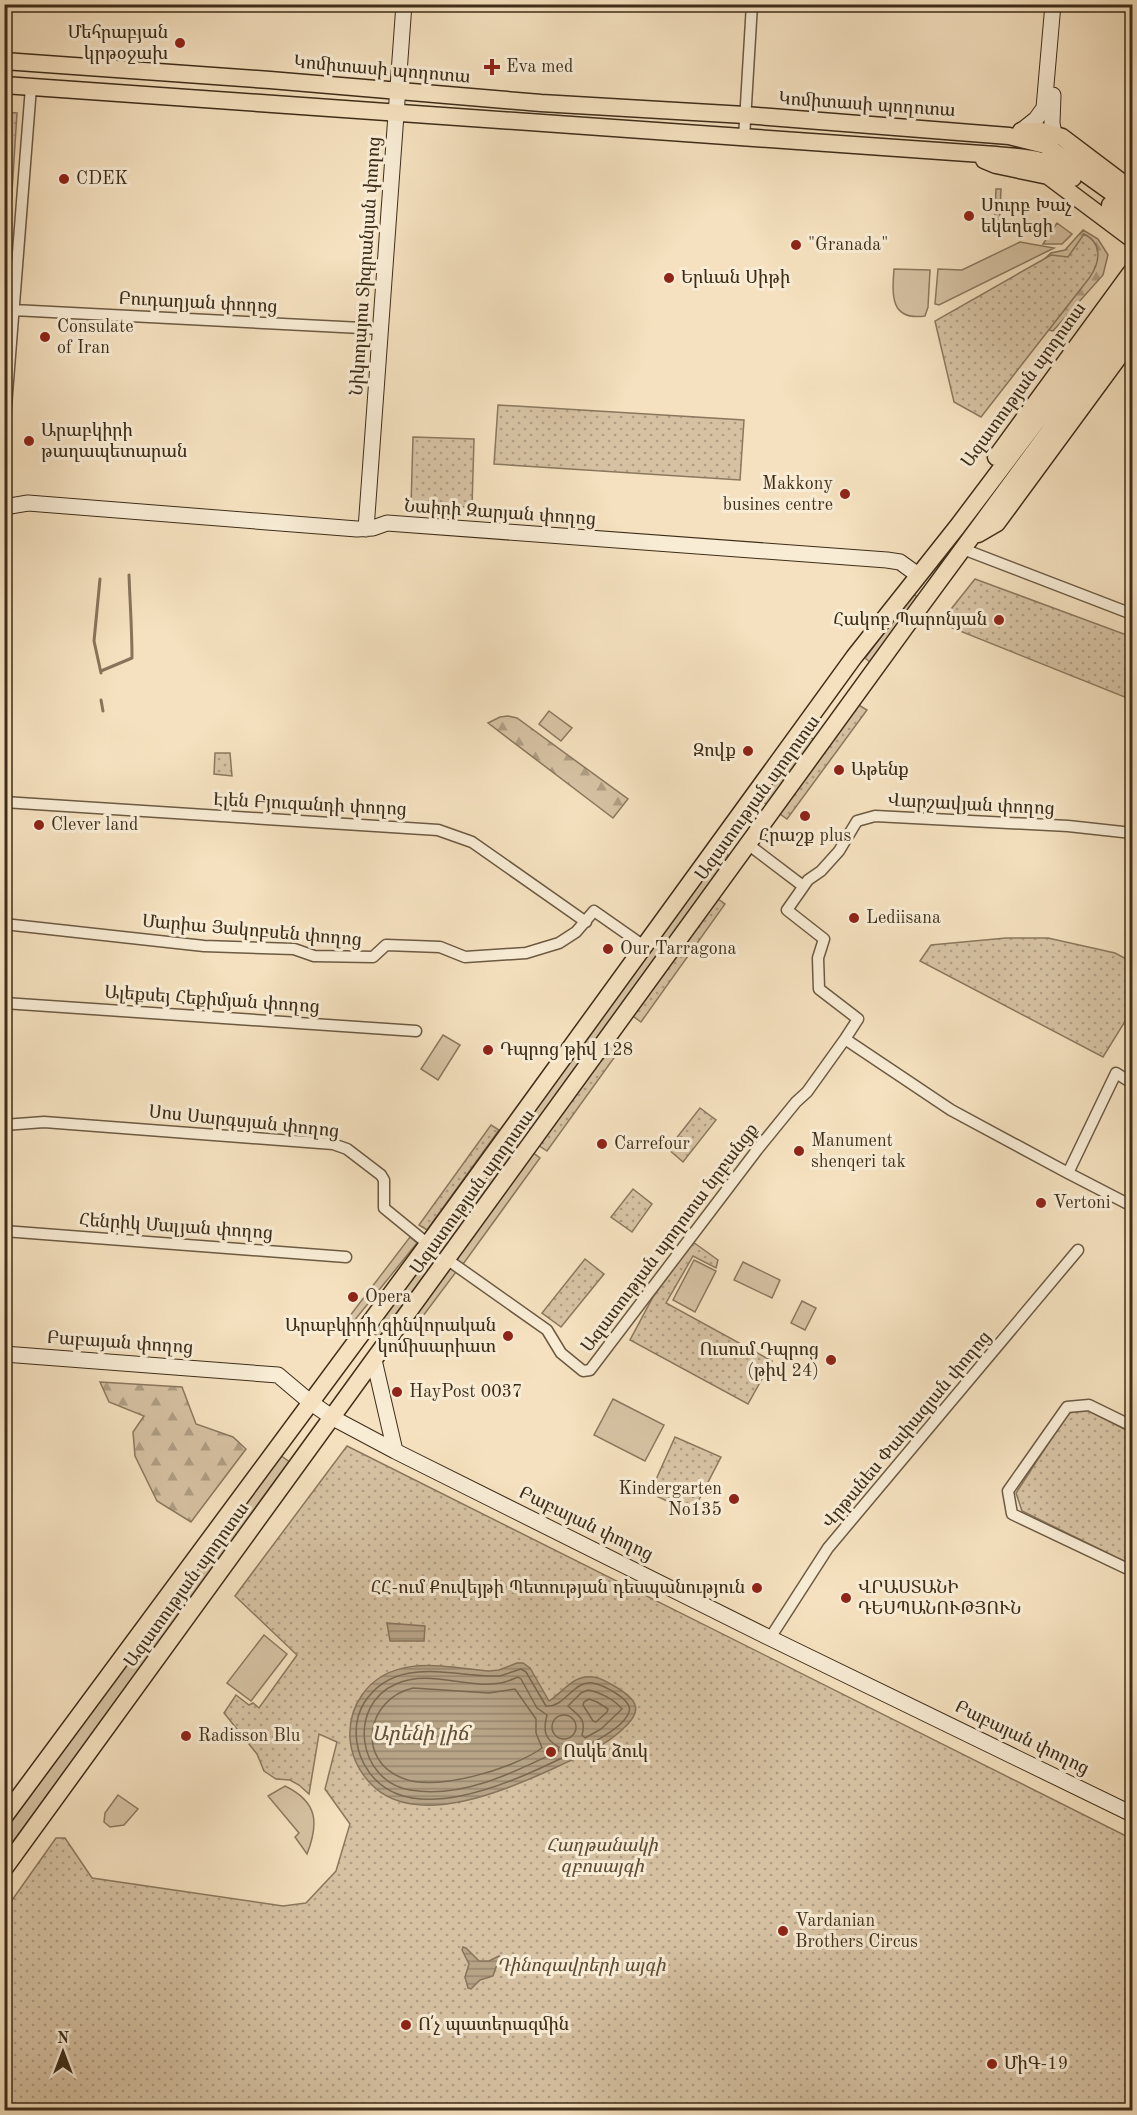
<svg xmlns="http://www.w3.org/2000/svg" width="1137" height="2115" font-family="'Old Standard TT','Noto Serif Armenian',serif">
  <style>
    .grass { fill: #d6c2a3; stroke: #8a785e; stroke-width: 1.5 }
    .forest { fill: url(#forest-firs); stroke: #8a785e; stroke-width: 1.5 }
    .park { fill: url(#park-dots); stroke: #8a785e; stroke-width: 1.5 }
    .water { fill: url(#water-rules); stroke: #87745b; stroke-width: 1.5 }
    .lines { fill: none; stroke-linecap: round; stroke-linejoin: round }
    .shore { stroke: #7a6850; stroke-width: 1.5 }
    .stream { stroke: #87745b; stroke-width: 3 }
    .street-casing { stroke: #6c5a42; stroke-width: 13 }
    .secondary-casing { stroke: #3e2d19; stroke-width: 17 }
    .primary-casing { stroke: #3e2d19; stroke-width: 19 }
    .street { stroke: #f8ecd5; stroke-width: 10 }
    .secondary { stroke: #f8ecd5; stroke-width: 15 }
    .primary { stroke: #f5e1bf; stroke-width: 16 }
    .poi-dot { fill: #8f2418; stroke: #f8ecd5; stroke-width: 2 }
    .labels { text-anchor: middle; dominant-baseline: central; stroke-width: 6; stroke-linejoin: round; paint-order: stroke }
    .poi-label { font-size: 18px; fill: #3e2d19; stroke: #f8ecd5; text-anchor: start }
    .street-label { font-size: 18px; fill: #3e2d19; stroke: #f8ecd5 }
    .park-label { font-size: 18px; font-style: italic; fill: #5c4b35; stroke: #f8ecd5 }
    .water-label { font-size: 20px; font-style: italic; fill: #62513a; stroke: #f8ecd5 }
  </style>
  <defs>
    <pattern id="forest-firs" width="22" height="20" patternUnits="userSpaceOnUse" patternTransform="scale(1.5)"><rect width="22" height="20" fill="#d6c2a3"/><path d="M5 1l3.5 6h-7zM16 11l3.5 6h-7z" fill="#af9e84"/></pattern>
    <pattern id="park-dots" width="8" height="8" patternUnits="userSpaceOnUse" patternTransform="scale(1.5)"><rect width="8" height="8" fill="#d6c2a3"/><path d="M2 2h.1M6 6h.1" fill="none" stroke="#af9e84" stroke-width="1.8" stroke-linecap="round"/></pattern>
    <pattern id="water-rules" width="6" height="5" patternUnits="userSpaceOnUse" patternTransform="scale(1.5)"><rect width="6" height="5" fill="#b7a487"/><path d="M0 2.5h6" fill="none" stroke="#96866e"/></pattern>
  </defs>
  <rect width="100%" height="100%" fill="#f5e1bf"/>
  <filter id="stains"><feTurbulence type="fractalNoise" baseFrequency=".00333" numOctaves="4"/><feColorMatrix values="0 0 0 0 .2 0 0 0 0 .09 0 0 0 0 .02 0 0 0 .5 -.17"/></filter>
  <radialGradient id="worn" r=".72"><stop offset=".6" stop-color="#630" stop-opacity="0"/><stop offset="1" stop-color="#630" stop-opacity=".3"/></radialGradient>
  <!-- grass -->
  <path class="grass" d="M 996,189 L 1001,189 L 999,234 L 994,234 Z
    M 1057,223 L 1072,234 L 1062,244 L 1043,244 Z
    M 1020,242 L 1054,248 L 939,305 L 935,304 L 938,269 L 962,270 Z
    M 894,269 L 930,270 L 928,307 L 925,316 C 890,321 892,295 894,269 Z
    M 913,594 L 919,598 L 871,663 L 865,658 Z
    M 549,711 L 572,728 L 561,741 L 539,724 Z
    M 808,736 L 815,740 L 767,805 L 761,800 Z
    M 725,852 L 728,855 L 722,868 L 531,1129 L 524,1124 L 715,863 Z
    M 443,1035 L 460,1045 L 438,1080 L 421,1069 Z
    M 513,1141 L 519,1146 L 379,1337 L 372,1332 Z
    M 532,1152 L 540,1158 L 461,1267 L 452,1260 Z
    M 410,1237 L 417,1243 L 354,1321 L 349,1317 Z
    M 694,1260 L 716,1271 L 695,1312 L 673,1300 Z
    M 743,1262 L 780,1280 L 772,1298 L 734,1280 Z
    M 448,1266 L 456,1272 L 420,1320 L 412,1315 Z
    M 802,1301 L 816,1308 L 805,1330 L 791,1323 Z
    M 613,1399 L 664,1425 L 645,1461 L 594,1435 Z
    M 280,1455 L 291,1463 L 5,1853 L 5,1830 Z
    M 264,1635 L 287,1654 L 251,1701 L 227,1683 Z
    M 285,1786 C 318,1802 319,1823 307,1854 L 295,1837 L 299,1833 L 268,1796 Z
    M 118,1795 L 138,1809 L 124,1825 L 110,1827 L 104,1822 L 105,1813 Z"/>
  <!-- forest -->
  <path class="forest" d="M 1083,230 L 1098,239 L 1108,255 L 1103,275 L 1053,331 L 1030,326 L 1023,278 L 1051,253 L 1065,250 Z
    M 508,716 L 517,718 L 628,799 L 613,818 L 488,723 L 500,717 Z
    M 100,1382 L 182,1387 L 196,1424 L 233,1437 L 246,1449 L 191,1522 L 157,1501 L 135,1456 L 133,1432 L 144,1416 L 109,1402 Z"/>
  <!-- park -->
  <path class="park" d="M 5,112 L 17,113 L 5,303 L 4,112 Z
    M 1084,234 C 1103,243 1100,262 1090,277 L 981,417 L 954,402 L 935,321 L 1051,255 L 1068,257 Z
    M 498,405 L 744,420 L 740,480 L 494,464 Z
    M 413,437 L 474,439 L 472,507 L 411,505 Z
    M 975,579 L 1132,637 L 1132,700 L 940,623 Z
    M 857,704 L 867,710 L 787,819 L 777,812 Z
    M 215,753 L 230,753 L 232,776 L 214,774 Z
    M 714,896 L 725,904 L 641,1022 L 630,1014 Z
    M 1006,938 L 1048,938 L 1115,953 L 1132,962 L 1132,1010 L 1103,1057 L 920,961 L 931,945 Z
    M 615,1037 L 624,1044 L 547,1151 L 538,1145 Z
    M 700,1108 L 716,1120 L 683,1162 L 668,1149 Z
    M 491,1125 L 499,1130 L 427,1230 L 419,1225 Z
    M 633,1189 L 652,1204 L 632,1232 L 611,1217 Z
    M 693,1242 L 718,1260 L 716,1268 L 693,1256 L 666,1303 L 772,1361 L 748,1404 L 630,1340 L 653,1297 Z
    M 585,1259 L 604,1274 L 561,1327 L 542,1313 Z
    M 1087,1410 L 1132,1433 L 1132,1565 L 1022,1511 L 1016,1493 L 1068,1413 Z
    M 675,1437 L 721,1457 L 692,1513 L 650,1493 Z
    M 347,1446 L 1132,1839 L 1132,2110 L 5,2110 L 4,1953 L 9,1946 L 5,1942 L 5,1910 L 56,1838 L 65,1838 L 92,1878 L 283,1906 L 306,1903 L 336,1871 L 350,1824 L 325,1789 L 337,1742 L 319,1734 L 309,1794 L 299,1785 L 290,1780 L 276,1779 L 264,1771 L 257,1754 L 224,1713 L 236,1695 L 249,1705 L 253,1703 L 259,1708 L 297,1655 L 235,1596 Z"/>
  <!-- water -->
  <path class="water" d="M 387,1623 L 425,1626 L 424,1641 L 390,1641 Z
    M 517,1663 L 523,1663 L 530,1668 L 549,1701 C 561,1694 571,1678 586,1677 C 597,1675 607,1682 616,1687 C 632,1697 645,1707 627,1725 C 609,1744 585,1754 561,1765 C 512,1788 415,1832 370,1783 C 358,1770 351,1754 350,1738 C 349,1722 353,1708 362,1695 C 391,1653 446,1667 489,1671 L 499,1670 Z
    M 463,1947 L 466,1948 L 479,1961 L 489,1961 L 499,1956 L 504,1961 L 496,1967 L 493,1976 L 480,1980 L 471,1989 L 468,1988 L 465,1977 L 469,1964 L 462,1950 Z"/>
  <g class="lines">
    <!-- shore -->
    <path class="shore" d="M 521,1669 L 526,1672 L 546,1706 C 565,1708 573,1680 593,1683 C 603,1685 634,1700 629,1712 C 623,1730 582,1748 566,1756 C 515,1781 402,1835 364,1764 C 354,1745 353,1721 364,1703 C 393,1658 444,1674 489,1676 L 500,1676 Z
      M 518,1677 L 521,1679 L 537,1708 L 547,1715 C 543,1730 544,1739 559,1747 L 558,1751 C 513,1773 461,1799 410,1790 C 357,1781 347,1705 396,1684 C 429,1669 467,1689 501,1683 C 507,1682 513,1679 518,1677 Z
      M 413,1688 L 489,1693 L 515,1689 L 536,1719 L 536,1733 L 542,1748 C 513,1769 436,1792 402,1778 C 356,1760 366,1699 413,1688 Z
      M 588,1690 C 600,1692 615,1700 622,1709 L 601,1729 L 585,1738 L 582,1735 C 587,1718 577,1715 568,1706 L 581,1693 Z
      M 589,1699 L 597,1702 L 608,1709 L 607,1712 L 596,1722 L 593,1721 L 583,1705 L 584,1702 Z
      M552 1727a12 12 0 1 1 24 0a12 12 0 1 1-24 0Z"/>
    <!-- stream -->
    <path class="stream" d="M 100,579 L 94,641 L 101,673
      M 101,671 L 132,658 C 132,630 130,603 129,575
      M 101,700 L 103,711"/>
    <!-- street casing -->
    <g class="street-casing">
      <path id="street" d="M 744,138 L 752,4
        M 13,310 L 381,329
        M 4,432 L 31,87
        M 963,549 L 1132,614
        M 4,802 L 438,830 L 472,842 L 586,922
        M 1132,833 L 1068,826 L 875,816 L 857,821 L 839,851 L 821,871 L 808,880 L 787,910 L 824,939 L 818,958 L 819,989 L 858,1019 L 845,1039 L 951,1110 L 1068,1173 L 1132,1206
        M 749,845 L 803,886
        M 4,924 L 204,946 L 294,949 L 314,956 L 373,957 L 386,945 L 440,947 L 465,957 L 526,953 L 559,943 L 576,932 L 594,911 L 644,946
        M 4,1003 L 416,1031
        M 4,1125 L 44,1122 L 333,1144 L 347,1149 L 381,1175 L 384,1180 L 384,1208 L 428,1244
        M 1068,1173 L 1116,1073 L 1132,1083
        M 4,1231 L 346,1257
        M 448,1260 L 547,1330 L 561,1353 L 583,1371 L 590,1370 L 757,1150 L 796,1102 L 807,1092 L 845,1039
        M 1132,1426 L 1089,1405 L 1067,1407 L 1008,1491 L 1012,1514 L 1132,1571
        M 770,1638 L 828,1548 L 1078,1250"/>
    </g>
    <!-- secondary casing -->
    <g class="secondary-casing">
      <path id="secondary" d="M 1053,95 L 1052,123 L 1054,134
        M 1021,131 L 1036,119 L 1044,108 L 1053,4
        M 4,507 L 28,503 L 357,529 L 373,528 L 387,523 L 887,560 L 900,562 L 918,575
        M 366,529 L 404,4
        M 4,1354 L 278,1375 L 310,1402 L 333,1418 L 395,1451 L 770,1638 L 1132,1814
        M 374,1360 L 395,1451"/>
    </g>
    <!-- primary casing -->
    <g class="primary-casing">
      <path id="primary" d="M 4,61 L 270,80 L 541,103 L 745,115 L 1009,136 L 1045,145 L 1132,207
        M 4,85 L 996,155 C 1029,158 1044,157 1073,178
        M 1021,131 L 1041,131 L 1062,137 L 1132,190
        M 984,160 L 996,165 L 1048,176 L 1132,239
        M 1110,205 L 1132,221
        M 996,457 L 1132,271
        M 978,534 L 997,523 L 1132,339
        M 4,1817 L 428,1244 L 854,657 L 957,527 L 1132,295
        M 4,1869 L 917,611 L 1132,319"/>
    </g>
    <!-- street -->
    <use href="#street" class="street"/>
    <!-- secondary -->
    <use href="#secondary" class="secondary"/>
    <!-- primary -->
    <use href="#primary" class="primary"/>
  </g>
  <!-- markers -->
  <g class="poi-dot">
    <circle cx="180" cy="43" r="6"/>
    <path d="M489 58h6v6h6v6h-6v6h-6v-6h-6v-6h6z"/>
    <circle cx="64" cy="179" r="6"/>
    <circle cx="969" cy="216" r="6"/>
    <circle cx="796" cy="245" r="6"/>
    <circle cx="669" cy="278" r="6"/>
    <circle cx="45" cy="337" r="6"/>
    <circle cx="29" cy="441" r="6"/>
    <circle cx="845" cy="494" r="6"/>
    <circle cx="999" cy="620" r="6"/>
    <circle cx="748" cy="751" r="6"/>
    <circle cx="839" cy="770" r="6"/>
    <circle cx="805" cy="816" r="6"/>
    <circle cx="39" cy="825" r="6"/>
    <circle cx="854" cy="918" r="6"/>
    <circle cx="608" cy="949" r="6"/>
    <circle cx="488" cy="1050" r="6"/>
    <circle cx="602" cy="1144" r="6"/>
    <circle cx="799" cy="1151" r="6"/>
    <circle cx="1041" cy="1203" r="6"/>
    <circle cx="353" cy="1297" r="6"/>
    <circle cx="508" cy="1336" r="6"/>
    <circle cx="831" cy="1360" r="6"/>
    <circle cx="397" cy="1392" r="6"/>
    <circle cx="734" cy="1499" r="6"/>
    <circle cx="757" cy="1588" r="6"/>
    <circle cx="846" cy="1598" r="6"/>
    <circle cx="186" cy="1736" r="6"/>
    <circle cx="551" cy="1752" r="6"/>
    <circle cx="783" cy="1931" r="6"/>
    <circle cx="406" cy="2025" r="6"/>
    <circle cx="992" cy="2064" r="6"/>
  </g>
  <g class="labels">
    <!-- poi labels -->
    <g class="poi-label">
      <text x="168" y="33" text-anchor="end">Մեհրաբյան<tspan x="168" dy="21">կրթօջախ</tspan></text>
      <text x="506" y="67">Eva med</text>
      <text x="76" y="179">CDEK</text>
      <text x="981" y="206">Սուրբ Խաչ<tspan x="981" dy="21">եկեղեցի</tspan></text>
      <text x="808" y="245">"Granada"</text>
      <text x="681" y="278">Երևան Սիթի</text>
      <text x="57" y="327">Consulate<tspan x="57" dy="21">of Iran</tspan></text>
      <text x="41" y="431">Արաբկիրի<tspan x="41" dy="21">թաղապետարան</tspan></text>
      <text x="833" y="484" text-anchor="end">Makkony<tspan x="833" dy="21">busines centre</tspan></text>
      <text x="987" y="620" text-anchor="end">Հակոբ Պարոնյան</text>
      <text x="736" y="751" text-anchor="end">Զովք</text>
      <text x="851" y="770">Աթենք</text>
      <text x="51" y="825">Clever land</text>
      <text x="805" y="836" text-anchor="middle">Հրաշք plus</text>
      <text x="866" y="918">Lediisana</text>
      <text x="620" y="949">Our Tarragona</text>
      <text x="500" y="1050">Դպրոց թիվ 128</text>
      <text x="811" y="1141">Manument<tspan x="811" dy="21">shenqeri tak</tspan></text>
      <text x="614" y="1144">Carrefour</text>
      <text x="1053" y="1203">Vertoni</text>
      <text x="365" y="1297">Opera</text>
      <text x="496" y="1326" text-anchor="end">Արաբկիրի զինվորական<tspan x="496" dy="21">կոմիսարիատ</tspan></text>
      <text x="819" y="1350" text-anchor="end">Ուսում Դպրոց<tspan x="819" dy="21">(թիվ 24)</tspan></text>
      <text x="409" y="1392">HayPost 0037</text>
      <text x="722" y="1489" text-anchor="end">Kindergarten<tspan x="722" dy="21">No135</tspan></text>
      <text x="745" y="1588" text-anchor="end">ՀՀ-ում Քուվեյթի Պետության դեսպանություն</text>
      <text x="858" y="1588">ՎՐԱՍՏԱՆԻ<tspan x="858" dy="21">ԴԵՍՊԱՆՈՒԹՅՈՒՆ</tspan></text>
      <text x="198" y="1736">Radisson Blu</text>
      <text x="563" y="1752">Ոսկե ձուկ</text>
      <text x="795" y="1921">Vardanian<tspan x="795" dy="21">Brothers Circus</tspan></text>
      <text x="418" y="2025">Ո՛չ պատերազմին</text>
      <text x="1004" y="2064">ՄիԳ-19</text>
    </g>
    <!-- street labels -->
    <g class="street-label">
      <text transform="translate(382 70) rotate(5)">Կոմիտասի պողոտա</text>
      <text transform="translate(867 105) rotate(4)">Կոմիտասի պողոտա</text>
      <text transform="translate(366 266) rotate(-86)">Նիկողայոս Տիգրանյան փողոց</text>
      <text transform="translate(198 303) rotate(3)">Բուդաղյան փողոց</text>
      <text transform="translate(1024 385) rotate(-54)">Ազատության պողոտա</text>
      <text transform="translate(500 513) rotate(4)">Նաիրի Զարյան փողոց</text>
      <text transform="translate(758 798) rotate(-54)">Ազատության պողոտա</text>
      <text transform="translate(310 805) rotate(3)">Էլեն Բյուզանդի փողոց</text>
      <text transform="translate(971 805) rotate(3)">Վարշավյան փողոց</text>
      <text transform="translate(252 931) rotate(5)">Մարիա Յակոբսեն փողոց</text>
      <text transform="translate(212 1000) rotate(4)">Ալեքսեյ Հեքիմյան փողոց</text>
      <text transform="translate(244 1122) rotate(6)">Սոս Սարգսյան փողոց</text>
      <text transform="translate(473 1192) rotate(-54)">Ազատության պողոտա</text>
      <text transform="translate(176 1227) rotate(4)">Հենրիկ Մալյան փողոց</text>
      <text transform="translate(670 1238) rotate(-53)">Ազատության պողոտա նրբանցք</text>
      <text transform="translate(120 1343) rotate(4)">Բաբայան փողոց</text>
      <text transform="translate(907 1430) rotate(-50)">Վրթանես Փափազյան փողոց</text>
      <text transform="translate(586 1524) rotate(26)">Բաբայան փողոց</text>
      <text transform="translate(187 1585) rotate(-54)">Ազատության պողոտա</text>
      <text transform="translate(1022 1738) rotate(26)">Բաբայան փողոց</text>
    </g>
    <!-- park labels -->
    <g class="park-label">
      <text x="602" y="1846">Հաղթանակի<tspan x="602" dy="21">զբոսայգի</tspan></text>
      <text x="581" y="1966">Դինոզավրերի այգի</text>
    </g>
    <!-- water labels -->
    <g class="water-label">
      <text x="420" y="1735">Արենի լիճ</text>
    </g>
  </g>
  <!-- margin -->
  <rect width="1137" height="2115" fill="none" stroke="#f5e1bf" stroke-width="24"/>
  <rect x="6" y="6" width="1125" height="2103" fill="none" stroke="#3e2d19" stroke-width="3"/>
  <rect x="12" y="12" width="1113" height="2091" fill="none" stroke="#3e2d19" stroke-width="1.5"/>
  <!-- north arrow -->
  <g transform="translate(63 2052)" stroke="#f8ecd5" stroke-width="4.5" paint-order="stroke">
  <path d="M0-4.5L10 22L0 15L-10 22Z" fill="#3e2d19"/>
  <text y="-9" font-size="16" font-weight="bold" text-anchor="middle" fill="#3e2d19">N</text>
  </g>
  <rect width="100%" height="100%" filter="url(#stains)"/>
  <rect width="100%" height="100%" fill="url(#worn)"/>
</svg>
